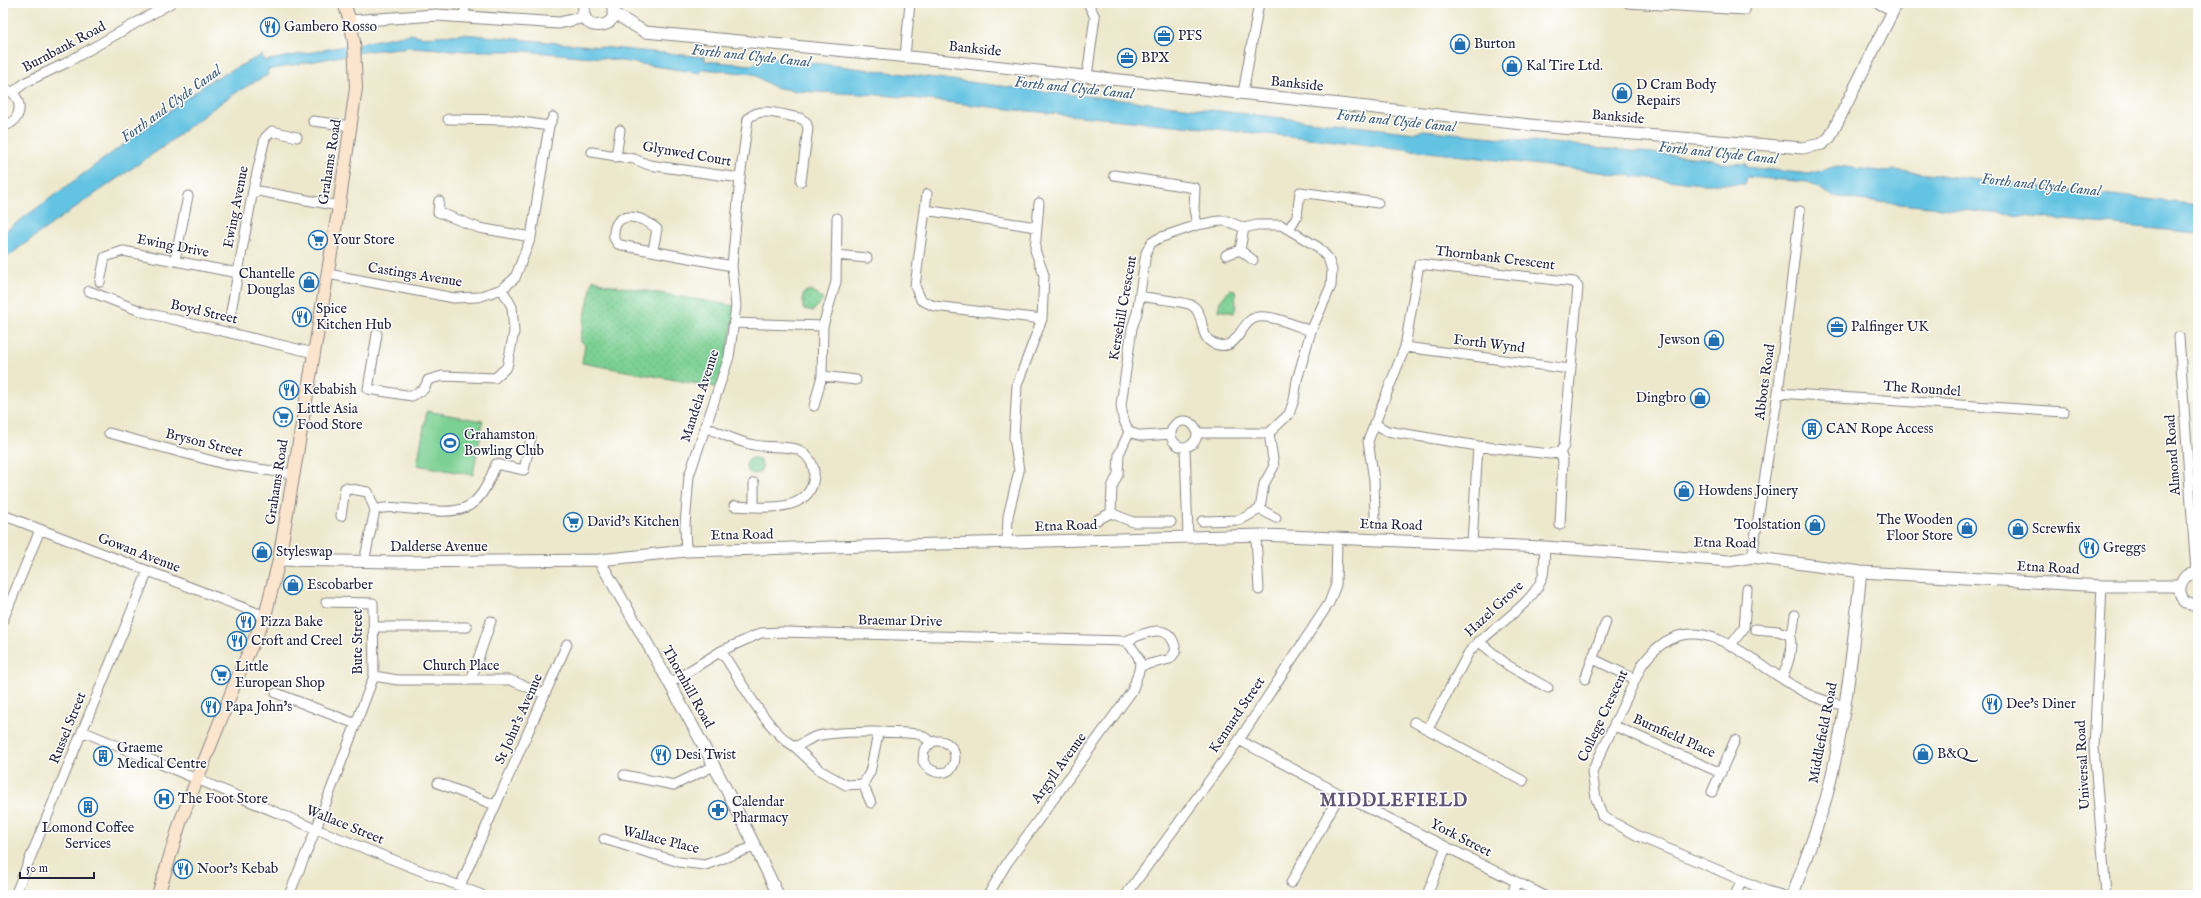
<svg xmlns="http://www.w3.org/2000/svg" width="2201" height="898" font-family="'IM FELL English',serif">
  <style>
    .park { fill: url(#park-dots); stroke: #4f7967 }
    .garden { fill: #7cd093; stroke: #4f7967 }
    .water { fill: #64c3e2; stroke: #43728e }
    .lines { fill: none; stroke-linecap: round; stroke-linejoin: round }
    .minor-casing { stroke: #888584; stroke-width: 11 }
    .tertiary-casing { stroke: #888584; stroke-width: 13 }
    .secondary-casing { stroke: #888584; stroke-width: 14 }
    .minor { stroke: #fff; stroke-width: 9 }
    .tertiary { stroke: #fff; stroke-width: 11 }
    .secondary { stroke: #fce5cf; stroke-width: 12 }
    .labels { text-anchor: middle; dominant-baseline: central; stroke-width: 3; stroke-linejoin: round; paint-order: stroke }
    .poi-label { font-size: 14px; fill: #22223b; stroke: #fff; text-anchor: start }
    .street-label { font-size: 14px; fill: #22223b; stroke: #fff }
    .water-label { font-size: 15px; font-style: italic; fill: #395a75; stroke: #fff }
    .district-label { font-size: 18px; font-weight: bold; letter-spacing: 1px; fill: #5f5475; stroke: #fff }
  </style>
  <defs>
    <pattern id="park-dots" width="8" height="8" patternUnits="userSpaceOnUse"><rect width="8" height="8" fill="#7cd093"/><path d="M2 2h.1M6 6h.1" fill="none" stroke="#6bb280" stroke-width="1.8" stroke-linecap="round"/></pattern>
  </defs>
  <rect width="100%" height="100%" fill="#fff"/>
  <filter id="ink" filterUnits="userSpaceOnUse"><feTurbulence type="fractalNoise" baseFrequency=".025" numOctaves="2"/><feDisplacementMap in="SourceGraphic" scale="8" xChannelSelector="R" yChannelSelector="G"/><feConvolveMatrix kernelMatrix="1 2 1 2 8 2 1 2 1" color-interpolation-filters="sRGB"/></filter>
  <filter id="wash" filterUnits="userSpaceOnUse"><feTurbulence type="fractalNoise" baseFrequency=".012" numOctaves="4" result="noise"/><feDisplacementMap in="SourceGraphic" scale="16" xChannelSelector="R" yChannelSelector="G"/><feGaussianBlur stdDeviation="0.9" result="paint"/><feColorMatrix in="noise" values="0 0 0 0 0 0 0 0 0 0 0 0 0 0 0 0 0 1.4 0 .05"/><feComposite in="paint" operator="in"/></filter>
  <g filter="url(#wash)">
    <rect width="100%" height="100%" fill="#ede8cc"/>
    <!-- park -->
    <path class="park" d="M 593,279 L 605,284 L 736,306 L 720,388 L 582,363 L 585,345 L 580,340 Z
      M 1230,289 L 1235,290 L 1236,306 L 1234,313 L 1218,310 L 1220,301 Z
      M 806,291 L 817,293 L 823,300 L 813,311 L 803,309 L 803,294 Z
      M746 466a8 8 0 1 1 16 0a8 8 0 1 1-16 0Z"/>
    <!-- garden -->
    <path class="garden" d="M 427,411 L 483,421 L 473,475 L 417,465 Z"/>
    <!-- water -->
    <path class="water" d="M 410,34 L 424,37 L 464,34 L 705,57 L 705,61 L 752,65 L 758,61 L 773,58 L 1050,92 L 1416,133 L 1423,130 L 1712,159 L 1721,163 L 1747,164 L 1747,167 L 1809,174 L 1837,166 L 1888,172 L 1893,170 L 2198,205 L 2198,233 L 1859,200 L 1833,196 L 1808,182 L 1747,177 L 1745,184 L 1701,184 L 1318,139 L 1018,110 L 883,95 L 796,91 L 774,87 L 753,74 L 703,69 L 700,73 L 602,58 L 524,51 L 466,51 L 412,47 L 368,51 L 267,70 L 268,75 C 227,94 195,123 160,149 C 107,186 54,221 3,260 L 3,233 L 210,81 L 262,55 L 264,61 Z"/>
  </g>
  <g filter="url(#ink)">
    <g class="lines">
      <!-- minor casing -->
      <g class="minor-casing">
        <path id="minor" d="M 1628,3 L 1745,10 L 1746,3
          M 1877,3 L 1893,11
          M 464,16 L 466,3
          M 905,56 L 910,3
          M 1087,76 L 1095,17 L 1088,3
          M 3,88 C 24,93 25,122 3,126
          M 13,92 L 26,82 L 66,63 L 171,3
          M 1243,93 L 1259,3
          M 313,121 L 351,126
          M 549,126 L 553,117
          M 592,152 L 634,159 L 649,165 L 740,178 L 748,119 C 759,105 785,116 800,118 L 806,122 L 808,128 L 801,181
          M 616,157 L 620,130
          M 1114,175 L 1195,188 L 1194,209 L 1197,225
          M 253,190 L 339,206
          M 927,194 L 915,286 L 921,300 L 934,306 L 1042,319
          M 439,201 L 438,212 L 479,228 L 531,237
          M 925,210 L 1036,227
          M 1244,228 L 1240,250 L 1253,260
          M 1289,229 L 1297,216 L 1300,192 L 1378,203
          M 653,250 L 657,229 C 642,215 612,208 614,238 L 618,244 L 625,246 L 732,266
          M 836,255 L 867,258
          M 1226,255 L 1240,250
          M 175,260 L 188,196
          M 328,274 L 454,298 L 478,297 L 502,289 L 515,278 L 531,237 L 549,126 L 509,120 L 448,119
          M 100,282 L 105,257 L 123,251 L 238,273
          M 89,291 L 143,312 L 314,353
          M 1140,296 C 1152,299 1186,301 1193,306 C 1206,316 1198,338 1215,344 C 1240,353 1239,320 1258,317 C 1274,315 1296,326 1311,331
          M 230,317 L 253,190 L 265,138 L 272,131 L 297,137
          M 734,323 L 823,326
          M 377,334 L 368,389 L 412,396 L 424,389 L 428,380 L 442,376 L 495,378 L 507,367 L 514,332 L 512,307 L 502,289
          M 2179,337 L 2196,572
          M 1405,347 L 1570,369
          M 822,376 L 856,380
          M 1778,393 L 2064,412
          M 814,406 L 822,376 L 823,326 L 836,282 L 837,218
          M1171 434a13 13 0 1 1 26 0a13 13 0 1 1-26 0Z
          M 1374,423 L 1387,431 L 1478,446 L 1472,543
          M 705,427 C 721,433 737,442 754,445 C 767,448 788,445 799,450 C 808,455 815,465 814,475 C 812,515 761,507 734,506
          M 1129,432 L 1119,454 L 1118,474 L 1112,487 L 1111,513 L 1133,522 L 1171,522
          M 109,433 L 224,464 L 293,474
          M 1171,434 L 1142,436 L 1129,432 L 1123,418 L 1121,405 L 1132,328 L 1137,313 L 1146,253 L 1151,243 L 1159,238 L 1197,225 L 1219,221 L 1227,221 L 1244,228 L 1257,225 L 1281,225 L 1318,247 L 1328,258 L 1332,270 L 1331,286 L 1311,331 L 1297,380 L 1294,400 L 1289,414 L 1269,433 L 1197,433
          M 1185,447 L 1188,537
          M 754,507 L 754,483
          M 1260,509 L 1276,518
          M 3,515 L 265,616
          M 341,516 L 345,488 L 368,492 L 375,510
          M 1375,519 L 1374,480 L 1368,441 L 1405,347 L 1419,264 L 1574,282 L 1578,287 L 1564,446 L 1560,452 L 1550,454 L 1478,446
          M 1097,520 L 1111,513
          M 1202,521 L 1240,520 L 1260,509 L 1264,484 L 1274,466 L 1269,433
          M 1560,525 L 1563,460 L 1560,452
          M 1256,536 L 1259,590
          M 1007,543 L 1008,516 L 1019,471 L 1014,437 L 1017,385 L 1042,319 L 1044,275 L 1035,250 L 1039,203
          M 686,551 L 685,525 L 689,476 L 729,357 L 736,306 L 732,266 L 740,178
          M 1752,557 L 1778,393 L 1800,211
          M 364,562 L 375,510 C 388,506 398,508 411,509 C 462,514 477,515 496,464 L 524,470 L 531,438
          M 2102,586 L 2094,748 L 2106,895
          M 3,620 L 40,530
          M 374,627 L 467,627
          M 1755,629 L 1778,631 L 1790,635 C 1793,651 1788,664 1782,678
          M 1790,635 L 1793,629 L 1795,615
          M 1126,641 C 1146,632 1171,620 1176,651 L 1170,659 L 1141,666
          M 1478,641 L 1509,666 L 1548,688
          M 1731,645 L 1744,628 L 1747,589
          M 721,651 C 741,680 765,729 795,747 C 801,744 808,740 814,737 C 834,730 896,732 918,734 C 924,735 927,741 932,742 C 933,742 935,741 937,741 C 947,740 955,748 955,758 C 954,778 930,776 923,761 L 924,750 L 932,742
          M 1593,659 L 1635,679
          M 374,676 L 398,680 L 510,680 L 545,694
          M 1585,679 L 1606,622
          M 471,680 L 491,621
          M 670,683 L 721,651 L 761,633 L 782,632 L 1126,641 C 1146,662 1141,665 1132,691 L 1007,863 L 988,895
          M 276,693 L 356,724
          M 1414,722 L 1523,781
          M 1615,726 L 1721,773
          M 1428,729 L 1469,652 C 1488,630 1537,602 1543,575 C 1545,566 1544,556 1545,547
          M 82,731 L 316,829 L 482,895
          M 1239,740 L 1340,794 L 1543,895
          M 795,747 L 821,771 L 846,785 L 863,784 L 870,772 L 878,734
          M 624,775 L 674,785 L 714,766
          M 438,783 L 495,805
          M 863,784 L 871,803
          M 1712,792 L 1735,740
          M 604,839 L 679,862 L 705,865 L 756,846
          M 1291,883 L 1340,794
          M 460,886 L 567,644
          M 15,895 L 148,571
          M 289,895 L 316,829 L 374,676 L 373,603 L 326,602
          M 1126,895 L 1239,740 L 1329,603 L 1336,585 L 1337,538
          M 1427,895 L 1446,847
          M 1512,895 L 1516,882
          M 1735,895 L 1742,880
          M 1782,895 L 1767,891 L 1638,836 L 1602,816 L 1596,798 L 1592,772 L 1642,665 C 1694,591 1755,669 1808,694 C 1820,700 1833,703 1846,706"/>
      </g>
      <!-- tertiary casing -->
      <g class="tertiary-casing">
        <path id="tertiary" d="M 586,3 C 571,33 626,33 611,3
          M 613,13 L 645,32 L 920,58 L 1549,127 L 1802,148 L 1822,144 L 1830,137 L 1897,3
          M 350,21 L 436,15 L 559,23 L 585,17
          M 279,560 L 397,562 L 599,560 L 686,551 L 1262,535 L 1545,547 L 1729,561 L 1752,557 L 1861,572 L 2102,586 L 2180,586
          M 599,560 C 663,669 725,780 778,895
          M 2198,572 L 2186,576 C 2178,585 2178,593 2185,603 L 2198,606
          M 1793,895 C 1804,861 1819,826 1828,791 C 1846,719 1853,646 1861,572"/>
      </g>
      <!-- secondary casing -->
      <g class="secondary-casing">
        <path id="secondary" d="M 158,895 L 181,820 L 238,676 L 265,616 L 279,560 L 339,206 L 356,88 L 354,42 L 350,21 L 344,3"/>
      </g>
      <!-- minor -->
      <use href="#minor" class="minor"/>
      <!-- tertiary -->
      <use href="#tertiary" class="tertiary"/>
      <!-- secondary -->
      <use href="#secondary" class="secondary"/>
    </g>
  </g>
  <!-- icons -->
  <defs>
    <g id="restaurant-ring" transform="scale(1)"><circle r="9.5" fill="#fff" stroke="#1f6fb2" stroke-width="1.5"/><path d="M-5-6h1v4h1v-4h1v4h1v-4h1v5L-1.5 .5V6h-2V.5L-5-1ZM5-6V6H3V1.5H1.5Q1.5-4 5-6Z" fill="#1f6fb2"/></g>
    <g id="office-ring" transform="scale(1)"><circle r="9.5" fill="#fff" stroke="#1f6fb2" stroke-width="1.5"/><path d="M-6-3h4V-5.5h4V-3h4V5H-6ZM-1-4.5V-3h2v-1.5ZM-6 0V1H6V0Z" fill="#1f6fb2"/></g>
    <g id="shop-ring" transform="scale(1)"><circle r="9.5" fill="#fff" stroke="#1f6fb2" stroke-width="1.5"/><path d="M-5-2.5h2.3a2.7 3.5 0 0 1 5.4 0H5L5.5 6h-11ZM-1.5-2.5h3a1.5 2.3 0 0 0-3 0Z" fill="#1f6fb2"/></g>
    <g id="supermarket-ring" transform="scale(1)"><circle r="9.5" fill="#fff" stroke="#1f6fb2" stroke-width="1.5"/><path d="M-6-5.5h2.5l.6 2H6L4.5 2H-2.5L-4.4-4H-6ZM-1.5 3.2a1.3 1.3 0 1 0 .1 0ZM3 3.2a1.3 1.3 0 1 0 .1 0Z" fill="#1f6fb2"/></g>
    <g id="building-ring" transform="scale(1)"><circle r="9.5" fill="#fff" stroke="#1f6fb2" stroke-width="1.5"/><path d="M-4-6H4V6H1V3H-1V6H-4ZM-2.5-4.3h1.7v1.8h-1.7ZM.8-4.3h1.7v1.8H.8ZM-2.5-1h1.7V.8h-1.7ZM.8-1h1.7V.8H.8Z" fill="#1f6fb2"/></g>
    <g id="stadium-ring" transform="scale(1)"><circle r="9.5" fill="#fff" stroke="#1f6fb2" stroke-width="1.5"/><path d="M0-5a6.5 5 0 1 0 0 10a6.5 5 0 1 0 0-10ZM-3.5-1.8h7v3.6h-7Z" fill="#1f6fb2"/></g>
    <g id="hospital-ring" transform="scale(1)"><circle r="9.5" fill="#fff" stroke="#1f6fb2" stroke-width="1.5"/><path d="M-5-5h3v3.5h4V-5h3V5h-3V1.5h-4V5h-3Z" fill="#1f6fb2"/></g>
    <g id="pharmacy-ring" transform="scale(1)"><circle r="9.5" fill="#fff" stroke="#1f6fb2" stroke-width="1.5"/><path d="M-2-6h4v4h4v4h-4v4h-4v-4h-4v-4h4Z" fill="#1f6fb2"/></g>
  </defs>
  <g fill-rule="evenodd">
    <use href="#restaurant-ring" x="270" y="27"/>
    <use href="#office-ring" x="1164" y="36"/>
    <use href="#shop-ring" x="1460" y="44"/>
    <use href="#office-ring" x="1127" y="58"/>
    <use href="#shop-ring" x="1512" y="66"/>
    <use href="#shop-ring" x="1622" y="93"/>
    <use href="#supermarket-ring" x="318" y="240"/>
    <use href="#shop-ring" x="309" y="282"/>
    <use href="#restaurant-ring" x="302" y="317"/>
    <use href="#office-ring" x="1837" y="327"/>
    <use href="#shop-ring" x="1714" y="340"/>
    <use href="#restaurant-ring" x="289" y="390"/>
    <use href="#shop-ring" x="1700" y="398"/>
    <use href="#supermarket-ring" x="283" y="417"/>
    <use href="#building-ring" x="1812" y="429"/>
    <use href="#stadium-ring" x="450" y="443"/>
    <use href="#shop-ring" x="1684" y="491"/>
    <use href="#supermarket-ring" x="573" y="522"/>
    <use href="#shop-ring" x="1815" y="525"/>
    <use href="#shop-ring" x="1967" y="528"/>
    <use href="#shop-ring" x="2018" y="529"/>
    <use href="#restaurant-ring" x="2089" y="548"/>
    <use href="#shop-ring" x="262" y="552"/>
    <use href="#shop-ring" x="293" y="585"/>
    <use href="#restaurant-ring" x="246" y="622"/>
    <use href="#restaurant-ring" x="237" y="641"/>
    <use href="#supermarket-ring" x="221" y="675"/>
    <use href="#restaurant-ring" x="1992" y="704"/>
    <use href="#restaurant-ring" x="211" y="707"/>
    <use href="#shop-ring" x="1923" y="754"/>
    <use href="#restaurant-ring" x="661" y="755"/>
    <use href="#building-ring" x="103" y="756"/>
    <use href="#hospital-ring" x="164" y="799"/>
    <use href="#building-ring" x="88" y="807"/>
    <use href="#pharmacy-ring" x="718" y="810"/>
    <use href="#restaurant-ring" x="183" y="869"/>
  </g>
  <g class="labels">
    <!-- poi labels -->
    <g class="poi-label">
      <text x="284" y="27">Gambero Rosso</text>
      <text x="1178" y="36">PFS</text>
      <text x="1474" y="44">Burton</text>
      <text x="1141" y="58">BPX</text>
      <text x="1526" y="66">Kal Tire Ltd.</text>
      <text x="1636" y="85">D Cram Body<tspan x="1636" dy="16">Repairs</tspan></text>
      <text x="332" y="240">Your Store</text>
      <text x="295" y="274" text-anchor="end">Chantelle<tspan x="295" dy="16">Douglas</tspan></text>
      <text x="316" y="309">Spice<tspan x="316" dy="16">Kitchen Hub</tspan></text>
      <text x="1851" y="327">Palfinger UK</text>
      <text x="1700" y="340" text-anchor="end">Jewson</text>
      <text x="303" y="390">Kebabish</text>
      <text x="1686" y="398" text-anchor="end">Dingbro</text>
      <text x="297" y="409">Little Asia<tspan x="297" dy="16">Food Store</tspan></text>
      <text x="1826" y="429">CAN Rope Access</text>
      <text x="464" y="435">Grahamston<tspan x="464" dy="16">Bowling Club</tspan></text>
      <text x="1698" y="491">Howdens Joinery</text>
      <text x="1953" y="520" text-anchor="end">The Wooden<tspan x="1953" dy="16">Floor Store</tspan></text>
      <text x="587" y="522">David's Kitchen</text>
      <text x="1801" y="525" text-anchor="end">Toolstation</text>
      <text x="2032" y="529">Screwfix</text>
      <text x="2103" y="548">Greggs</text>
      <text x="276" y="552">Styleswap</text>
      <text x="307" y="585">Escobarber</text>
      <text x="260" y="622">Pizza Bake</text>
      <text x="251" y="641">Croft and Creel</text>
      <text x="235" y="667">Little<tspan x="235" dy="16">European Shop</tspan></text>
      <text x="2006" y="704">Dee's Diner</text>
      <text x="225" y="707">Papa John's</text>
      <text x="117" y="748">Graeme<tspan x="117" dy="16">Medical Centre</tspan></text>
      <text x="1937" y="754">B&amp;Q</text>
      <text x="675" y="755">Desi Twist</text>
      <text x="178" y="799">The Foot Store</text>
      <text x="732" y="802">Calendar<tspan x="732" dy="16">Pharmacy</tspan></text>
      <text x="88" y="828" text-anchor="middle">Lomond Coffee<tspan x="88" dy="16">Services</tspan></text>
      <text x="197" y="869">Noor's Kebab</text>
    </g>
    <!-- street labels -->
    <g class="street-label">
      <text transform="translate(64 47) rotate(-28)">Burnbank Road</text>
      <text transform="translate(975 49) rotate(6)">Bankside</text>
      <text transform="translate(1297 84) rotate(6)">Bankside</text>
      <text transform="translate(1618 117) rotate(5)">Bankside</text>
      <text transform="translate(687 154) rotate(10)">Glynwed Court</text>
      <text transform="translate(330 162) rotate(-81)">Grahams Road</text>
      <text transform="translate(236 207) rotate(-79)">Ewing Avenue</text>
      <text transform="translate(173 246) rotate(11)">Ewing Drive</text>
      <text transform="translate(1495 258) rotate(7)">Thornbank Crescent</text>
      <text transform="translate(415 275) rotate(9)">Castings Avenue</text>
      <text transform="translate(1123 308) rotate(-80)">Kersehill Crescent</text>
      <text transform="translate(204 312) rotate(13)">Boyd Street</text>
      <text transform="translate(1489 344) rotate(7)">Forth Wynd</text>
      <text transform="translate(1765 382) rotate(-82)">Abbots Road</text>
      <text transform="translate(1922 389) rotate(4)">The Roundel</text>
      <text transform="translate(700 396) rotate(-72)">Mandela Avenue</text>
      <text transform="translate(204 443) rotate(14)">Bryson Street</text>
      <text transform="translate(2173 455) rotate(-94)">Almond Road</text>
      <text transform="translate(277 482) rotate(-81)">Grahams Road</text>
      <text transform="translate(1391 525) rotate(2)">Etna Road</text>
      <text transform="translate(1066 526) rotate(-2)">Etna Road</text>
      <text transform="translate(742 535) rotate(-1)">Etna Road</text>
      <text transform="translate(1725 543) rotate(1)">Etna Road</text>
      <text x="439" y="547">Dalderse Avenue</text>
      <text transform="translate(139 553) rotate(21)">Gowan Avenue</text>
      <text transform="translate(2048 568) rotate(3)">Etna Road</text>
      <text transform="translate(1494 609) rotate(-43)">Hazel Grove</text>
      <text transform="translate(900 621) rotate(1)">Braemar Drive</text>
      <text transform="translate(358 642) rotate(-90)">Bute Street</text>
      <text x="461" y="666">Church Place</text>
      <text transform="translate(688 687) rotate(61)">Thornhill Road</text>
      <text transform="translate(1237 715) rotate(-56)">Kennard Street</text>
      <text transform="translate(1603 716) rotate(-65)">College Crescent</text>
      <text transform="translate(519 719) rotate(-66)">St John's Avenue</text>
      <text transform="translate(68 728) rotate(-68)">Russel Street</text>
      <text transform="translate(1823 733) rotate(-79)">Middlefield Road</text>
      <text transform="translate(1674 736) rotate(24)">Burnfield Place</text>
      <text transform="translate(2083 765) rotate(-93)">Universal Road</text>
      <text transform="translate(1059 768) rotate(-54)">Argyll Avenue</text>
      <text transform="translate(345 825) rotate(22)">Wallace Street</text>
      <text transform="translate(1461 838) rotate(27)">York Street</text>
      <text transform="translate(661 840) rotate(14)">Wallace Place</text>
    </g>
    <!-- water labels -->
    <g class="water-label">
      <text transform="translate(751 56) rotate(6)">Forth and Clyde Canal</text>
      <text transform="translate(1074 88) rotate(6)">Forth and Clyde Canal</text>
      <text transform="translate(171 104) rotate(-36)">Forth and Clyde Canal</text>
      <text transform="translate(1396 121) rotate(6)">Forth and Clyde Canal</text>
      <text transform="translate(1718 153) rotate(6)">Forth and Clyde Canal</text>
      <text transform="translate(2041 185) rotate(6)">Forth and Clyde Canal</text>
    </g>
    <!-- district labels -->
    <g class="district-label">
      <text x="1394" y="801">MIDDLEFIELD</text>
    </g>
  </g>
  <!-- margin -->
  <rect width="2201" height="898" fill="none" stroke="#fff" stroke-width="16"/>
  <!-- scale -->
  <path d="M20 872v6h74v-6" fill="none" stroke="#22223b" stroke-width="2"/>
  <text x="26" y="872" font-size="12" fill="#22223b" stroke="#ffffff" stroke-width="3" paint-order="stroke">50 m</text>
</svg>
